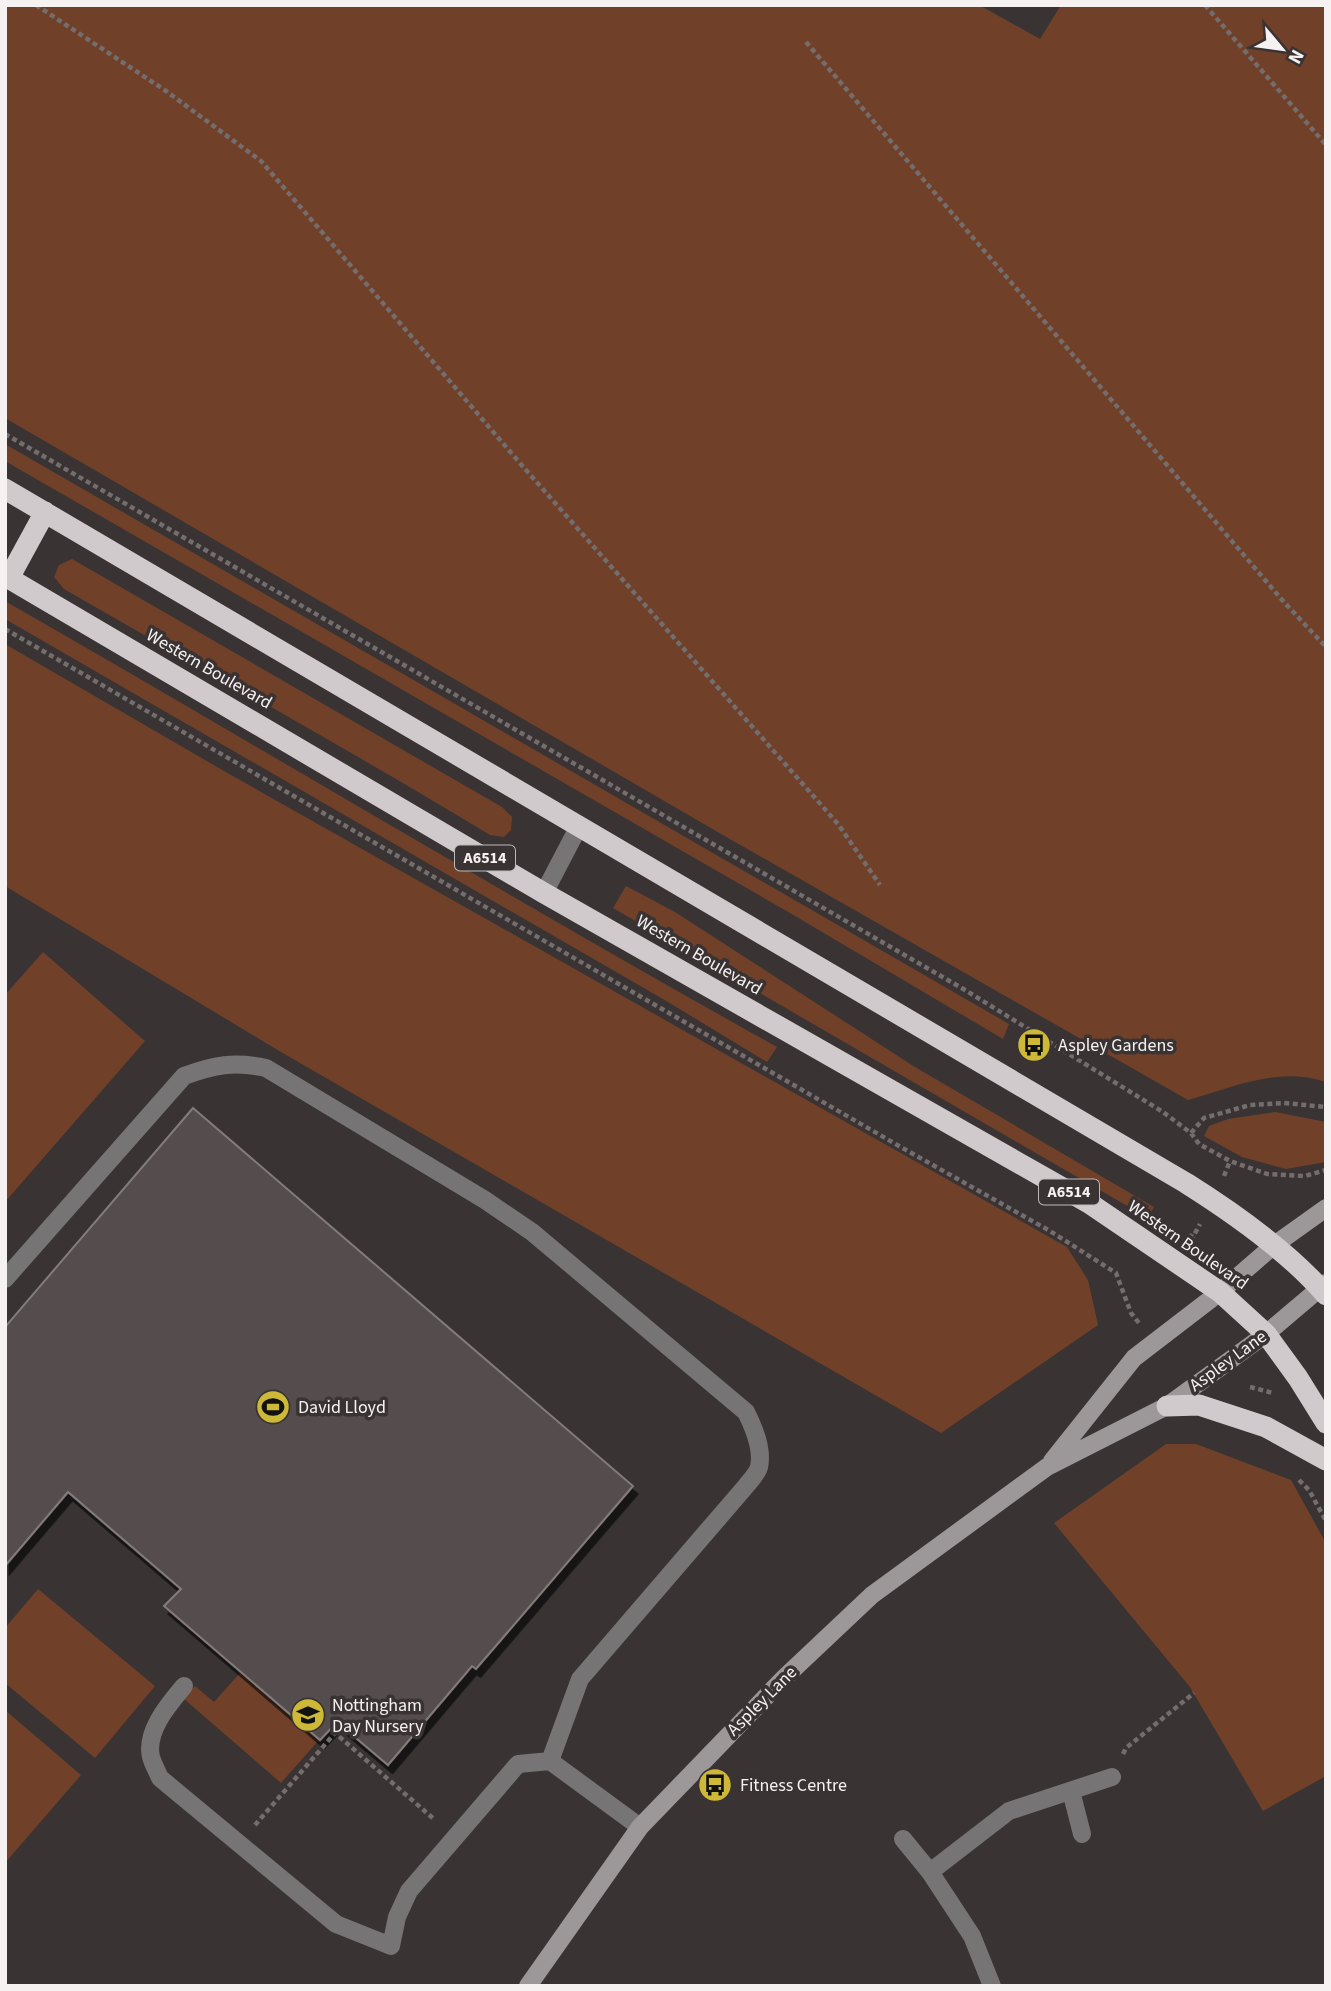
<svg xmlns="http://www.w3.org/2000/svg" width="1331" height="1991" font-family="'Source Sans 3',sans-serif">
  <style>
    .green { fill: #714029 }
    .building { fill: #554e4d; stroke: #827b7a; stroke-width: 2; filter: url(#shadow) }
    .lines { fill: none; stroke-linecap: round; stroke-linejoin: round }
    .path { stroke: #736d6e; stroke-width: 4.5; stroke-dasharray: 5 3.5; stroke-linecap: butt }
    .lane { stroke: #777475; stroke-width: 18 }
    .street { stroke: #777475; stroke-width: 18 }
    .secondary { stroke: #9c9799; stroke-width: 18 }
    .highway { stroke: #d1cacd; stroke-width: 21 }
    .labels { text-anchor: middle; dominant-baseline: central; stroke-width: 7; stroke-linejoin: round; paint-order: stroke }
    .shield { fill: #393334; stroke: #bdb9b9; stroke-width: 2 }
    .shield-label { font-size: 16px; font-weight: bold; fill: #f6f2f2 }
    .street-label { font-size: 18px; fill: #f6f2f2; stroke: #393334 }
    .poi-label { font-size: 18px; fill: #f6f2f2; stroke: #393334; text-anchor: start }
  </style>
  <defs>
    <filter id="shadow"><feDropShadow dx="4.5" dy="8" stdDeviation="0" flood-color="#0009"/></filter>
  </defs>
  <rect width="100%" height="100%" fill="#393334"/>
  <!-- green -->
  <path class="green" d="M 5,5 L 979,5 L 1040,39 L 1061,5 L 1326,5 L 1326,1082 C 1279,1066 1233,1087 1188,1100 L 728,838 L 5,418 Z
    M 5,444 L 1009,1024 L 1003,1039 L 790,913 L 5,461 Z
    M 72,559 L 502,807 L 512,817 L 511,830 L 504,837 L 490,835 C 350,750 206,671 64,589 L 54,577 L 59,565 Z
    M 5,601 C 263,749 517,902 777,1047 L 767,1062 L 668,1002 L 5,619 Z
    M 5,644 L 224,771 L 1067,1247 L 1088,1280 L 1098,1325 L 941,1433 L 281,1052 L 5,886 Z
    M 626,886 L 675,912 L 915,1067 L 1154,1207 L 1148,1218 L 613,908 Z
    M 43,952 L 145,1041 L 5,1202 L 5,995 Z
    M 1275,1112 L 1326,1122 L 1326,1162 L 1286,1169 L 1242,1157 L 1204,1136 L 1209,1126 L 1228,1119 Z
    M 1166,1444 L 1196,1444 L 1291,1480 L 1326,1543 L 1326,1776 L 1263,1811 L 1190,1687 L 1054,1523 Z
    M 38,1589 L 155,1686 L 95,1758 L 5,1683 L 5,1628 Z
    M 240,1673 L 318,1741 L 281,1783 L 184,1699 L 195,1686 L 214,1702 Z
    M 5,1710 L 81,1775 L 5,1863 Z"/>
  <!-- building -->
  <path class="building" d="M 193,1108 L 633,1486 L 476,1669 L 472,1666 L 388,1765 L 337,1722 L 320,1740 L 164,1606 L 181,1589 L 68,1492 L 5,1566 L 5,1327 Z"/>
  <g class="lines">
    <!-- path -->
    <path class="path" d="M 36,5 L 166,91 L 261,161 L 519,462 L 838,824 L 880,885
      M 1205,5 L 1326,145
      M 806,42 L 1283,601 L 1326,647
      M 5,434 L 965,990 L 1163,1112 L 1191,1133 L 1199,1144 L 1230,1161 L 1267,1174 L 1305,1176 L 1326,1170
      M 5,629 L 899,1146 L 1050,1231 L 1116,1273 L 1131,1313 L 1139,1323
      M 1191,1133 L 1204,1118 L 1250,1105 L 1284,1103 L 1326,1107
      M 1224,1176 L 1230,1161
      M 1189,1235 L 1193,1237 L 1200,1224
      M 1250,1387 L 1273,1393
      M 1299,1480 L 1309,1490 L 1326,1521
      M 1123,1754 L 1126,1748 L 1194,1693
      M 255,1825 L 335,1733 L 435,1820"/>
    <!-- lane -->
    <path class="lane" d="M 5,1279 L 184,1076 C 214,1065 234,1061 266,1068 L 485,1200 L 532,1232 L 746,1412 C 754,1428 763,1449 759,1467 C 757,1474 750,1481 746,1486 L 580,1679 L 550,1761
      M 184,1686 C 169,1704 145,1731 151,1757 C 153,1764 157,1771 160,1778 L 336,1924 L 391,1946 L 397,1917 L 409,1891 L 518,1764 L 550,1761 L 640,1827"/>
    <!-- street -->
    <path class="street" d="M 544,893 L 579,826
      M 1071,1791 L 1082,1834
      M 903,1839 L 930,1872 L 972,1936 L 992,1986
      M 930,1872 L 1009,1811 L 1112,1777"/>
    <!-- secondary -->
    <path class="secondary" d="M 1052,1461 L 1134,1358 L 1220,1292 L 1273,1246 L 1326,1208
      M 528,1986 L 640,1827 L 784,1678 L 872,1595 L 1047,1467 L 1167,1406 L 1266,1334 L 1326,1283"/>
    <!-- highway -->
    <path class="highway" d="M 5,489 L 1186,1183 C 1232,1212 1290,1253 1326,1295
      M 5,576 L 544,893 L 1089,1203 L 1220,1292 L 1266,1334 L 1298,1378 L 1326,1423
      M 9,578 L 45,512
      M 1167,1406 L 1199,1405 L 1266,1427 L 1326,1460"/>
  </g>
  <!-- icons -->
  <defs>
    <g id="bus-disc" transform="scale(1.75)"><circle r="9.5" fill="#ceb837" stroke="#393334"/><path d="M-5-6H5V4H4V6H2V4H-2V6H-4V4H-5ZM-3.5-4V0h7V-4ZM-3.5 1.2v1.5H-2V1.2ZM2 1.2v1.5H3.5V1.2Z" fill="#111"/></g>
    <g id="stadium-disc" transform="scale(1.75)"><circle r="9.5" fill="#ceb837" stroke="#393334"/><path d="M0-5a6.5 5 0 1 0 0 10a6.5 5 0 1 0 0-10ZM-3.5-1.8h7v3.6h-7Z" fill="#111"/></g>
    <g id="school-disc" transform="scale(1.75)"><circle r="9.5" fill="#ceb837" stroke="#393334"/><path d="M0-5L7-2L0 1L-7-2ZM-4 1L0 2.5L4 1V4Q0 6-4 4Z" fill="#111"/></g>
  </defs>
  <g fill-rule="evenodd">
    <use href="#bus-disc" x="1034" y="1045"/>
    <use href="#stadium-disc" x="273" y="1407"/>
    <use href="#school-disc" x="308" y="1715"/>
    <use href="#bus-disc" x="715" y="1785"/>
  </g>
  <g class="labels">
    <!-- shield labels -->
    <g class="shield">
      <rect x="455" y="845.5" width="60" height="25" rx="5"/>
      <rect x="1039" y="1179.5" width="60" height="25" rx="5"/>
    </g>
    <g class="shield-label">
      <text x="485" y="858">A6514</text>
      <text x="1069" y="1192">A6514</text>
    </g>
    <!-- street labels -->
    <g class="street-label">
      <text transform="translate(209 669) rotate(30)">Western Boulevard</text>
      <text transform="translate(699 955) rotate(30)">Western Boulevard</text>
      <text transform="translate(1188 1245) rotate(35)">Western Boulevard</text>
      <text transform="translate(1228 1361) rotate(-36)">Aspley Lane</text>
      <text transform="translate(762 1701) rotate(-45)">Aspley Lane</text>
    </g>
    <!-- poi labels -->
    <g class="poi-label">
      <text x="1058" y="1045">Aspley Gardens</text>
      <text x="298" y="1407">David Lloyd</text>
      <text x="332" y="1705">Nottingham<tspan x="332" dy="21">Day Nursery</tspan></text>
      <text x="740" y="1785">Fitness Centre</text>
    </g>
  </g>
  <!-- border -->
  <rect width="1331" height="1991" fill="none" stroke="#f6f2f2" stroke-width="14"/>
  <!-- north arrow -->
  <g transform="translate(1282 49) rotate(119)" stroke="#393334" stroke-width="5" paint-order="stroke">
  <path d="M0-5L12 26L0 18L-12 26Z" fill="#f6f2f2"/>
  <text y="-10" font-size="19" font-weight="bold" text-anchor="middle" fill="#f6f2f2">N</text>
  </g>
</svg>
